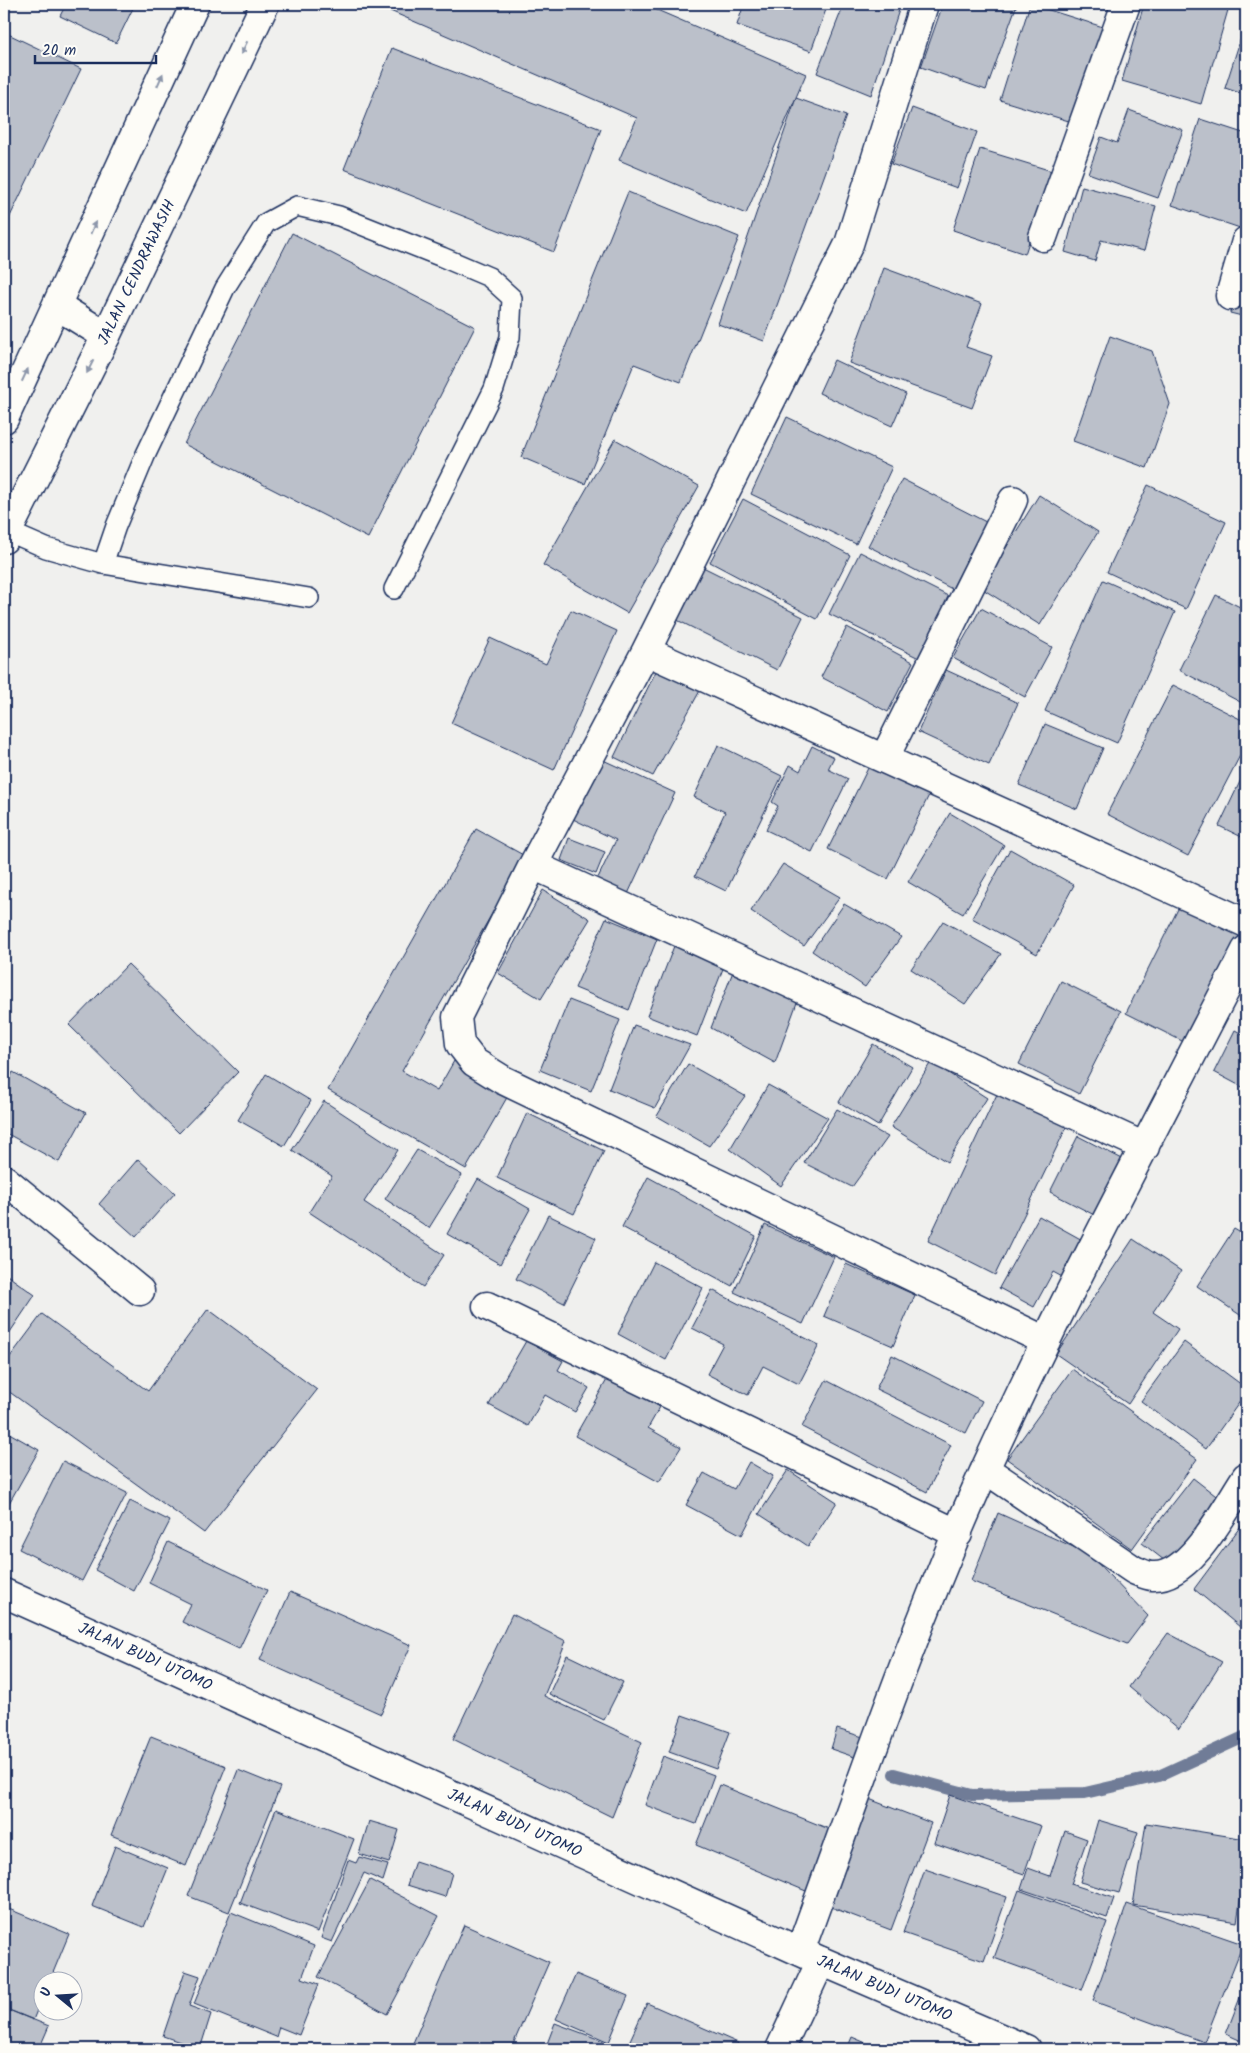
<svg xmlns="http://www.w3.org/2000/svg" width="1250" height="2053" font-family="Kalam,sans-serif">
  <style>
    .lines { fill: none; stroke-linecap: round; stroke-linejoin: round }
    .stream { stroke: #6f7b97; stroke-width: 12 }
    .building { fill: #bbc0ca; stroke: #1b2f5e }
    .lane-casing { stroke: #1b2f5e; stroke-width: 22 }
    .street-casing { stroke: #1b2f5e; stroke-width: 31 }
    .secondary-casing { stroke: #1b2f5e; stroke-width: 31 }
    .lane { stroke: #fdfcf7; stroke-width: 19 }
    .street { stroke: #fdfcf7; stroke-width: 28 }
    .secondary { stroke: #fdfcf7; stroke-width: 28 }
    .oneway { fill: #8c96aa }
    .labels { text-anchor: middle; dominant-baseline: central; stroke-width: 4; stroke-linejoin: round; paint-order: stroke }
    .street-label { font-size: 16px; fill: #1b2f5e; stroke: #fdfcf7 }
  </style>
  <rect width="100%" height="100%" fill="#f0f0ee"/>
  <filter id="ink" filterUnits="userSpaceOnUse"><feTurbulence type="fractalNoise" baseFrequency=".02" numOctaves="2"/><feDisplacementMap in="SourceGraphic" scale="10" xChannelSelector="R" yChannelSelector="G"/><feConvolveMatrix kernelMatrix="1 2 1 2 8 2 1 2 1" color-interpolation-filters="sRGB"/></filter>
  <g filter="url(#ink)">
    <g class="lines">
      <!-- stream -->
      <path class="stream" d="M 894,1774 L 972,1795 L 1085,1793 L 1159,1776 L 1246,1736"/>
    </g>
    <!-- building -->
    <path class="building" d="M 66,4 L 135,4 L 116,43 L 60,16 Z
      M 374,4 L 643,4 L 806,74 L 746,214 L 619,160 L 637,118 Z
      M 744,4 L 828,4 L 811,51 L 737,25 Z
      M 844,4 L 901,4 L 871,95 L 817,73 Z
      M 943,4 L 1017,4 L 986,90 L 921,67 Z
      M 1030,4 L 1103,27 L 1072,122 L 1000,100 Z
      M 1144,4 L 1205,4 L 1228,10 L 1201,104 L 1122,81 Z
      M 1246,22 L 1246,95 L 1225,88 Z
      M 4,32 L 81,69 L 4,229 Z
      M 392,48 L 601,129 L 554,252 L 344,169 Z
      M 796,98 L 846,116 L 764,341 L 718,324 Z
      M 912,108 L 977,132 L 957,188 L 891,164 Z
      M 1129,110 L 1183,130 L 1158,198 L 1088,173 L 1101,137 L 1117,143 Z
      M 1200,119 L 1246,134 L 1246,207 L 1240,228 L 1172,205 Z
      M 980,149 L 1052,171 L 1025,254 L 953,230 Z
      M 1082,186 L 1156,206 L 1144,251 L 1101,240 L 1095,261 L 1065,252 Z
      M 628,192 L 739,237 L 681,382 L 634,364 L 585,484 L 521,457 Z
      M 292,233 L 475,327 L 368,538 L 184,444 Z
      M 1246,258 L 1246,317 L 1230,313 Z
      M 884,268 L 982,304 L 966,347 L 992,356 L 972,408 L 849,363 Z
      M 1110,336 L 1152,351 L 1170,404 L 1147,468 L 1073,441 Z
      M 834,360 L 906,394 L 892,426 L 819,393 Z
      M 787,417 L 892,467 L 856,544 L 751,494 Z
      M 615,439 L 699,486 L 627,613 L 543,565 Z
      M 902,479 L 986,522 L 952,589 L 868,546 Z
      M 1148,485 L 1226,522 L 1186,609 L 1107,572 Z
      M 1039,495 L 1098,532 L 1040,625 L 981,588 Z
      M 743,499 L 850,555 L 817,619 L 710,562 Z
      M 860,552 L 952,598 L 921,659 L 829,614 Z
      M 703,567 L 803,617 L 777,670 L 677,620 Z
      M 1103,580 L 1175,612 L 1117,743 L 1045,711 Z
      M 1216,595 L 1246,610 L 1246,705 L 1179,670 Z
      M 981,608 L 1052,647 L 1025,697 L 953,658 Z
      M 571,610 L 617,631 L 554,770 L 451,723 L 490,638 L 546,664 Z
      M 847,627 L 913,662 L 888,712 L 821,677 Z
      M 658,667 L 702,687 L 653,776 L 614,757 Z
      M 946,670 L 1018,703 L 989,765 L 918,732 Z
      M 1173,685 L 1246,722 L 1246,744 L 1188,856 L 1107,814 Z
      M 1045,724 L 1103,748 L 1077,809 L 1019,785 Z
      M 718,745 L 782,776 L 726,891 L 695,876 L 725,812 L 694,797 Z
      M 812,746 L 834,757 L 828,769 L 848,779 L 812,852 L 766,830 L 778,806 L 772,802 L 790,765 L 800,771 Z
      M 601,759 L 675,793 L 627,896 L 596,882 L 616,840 L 573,819 Z
      M 871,762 L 931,791 L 888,879 L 828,849 Z
      M 1246,769 L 1246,839 L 1219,826 Z
      M 950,813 L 1004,845 L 963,914 L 908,882 Z
      M 476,829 L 525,856 L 402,1071 L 437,1091 L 454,1061 L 509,1094 L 466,1169 L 328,1090 Z
      M 569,838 L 605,852 L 596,874 L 561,860 Z
      M 1010,849 L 1074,885 L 1037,954 L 972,918 Z
      M 783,864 L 840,897 L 804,946 L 751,911 Z
      M 543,890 L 590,919 L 541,999 L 498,973 Z
      M 844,904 L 901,937 L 865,987 L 812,951 Z
      M 1180,905 L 1242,937 L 1188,1044 L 1126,1013 Z
      M 606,918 L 657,939 L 629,1010 L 575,988 Z
      M 943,921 L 1001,954 L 965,1004 L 911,969 Z
      M 674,946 L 724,966 L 697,1036 L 647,1016 Z
      M 128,964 L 238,1072 L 179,1133 L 69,1025 Z
      M 734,969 L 799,997 L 775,1063 L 711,1028 Z
      M 1061,981 L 1121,1011 L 1079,1094 L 1019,1064 Z
      M 569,1000 L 620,1020 L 591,1091 L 540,1070 Z
      M 634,1025 L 690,1045 L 655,1108 L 609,1089 Z
      M 1235,1030 L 1246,1036 L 1246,1089 L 1214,1072 Z
      M 873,1044 L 912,1067 L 878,1126 L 839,1102 Z
      M 931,1062 L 987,1098 L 947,1162 L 891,1127 Z
      M 688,1064 L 745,1096 L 709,1146 L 657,1116 Z
      M 13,1072 L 86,1113 L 59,1162 L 4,1132 L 4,1090 Z
      M 266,1074 L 311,1101 L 284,1146 L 238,1120 Z
      M 768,1085 L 828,1118 L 781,1186 L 730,1149 Z
      M 998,1092 L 1068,1124 L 995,1275 L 928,1241 Z
      M 324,1101 L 398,1150 L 364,1202 L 444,1255 L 423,1287 L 309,1212 L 332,1176 L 292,1150 Z
      M 837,1109 L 888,1137 L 852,1187 L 804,1163 Z
      M 527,1113 L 604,1151 L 574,1214 L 497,1178 Z
      M 1078,1136 L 1128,1162 L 1100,1218 L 1050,1192 Z
      M 417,1150 L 462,1175 L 429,1228 L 385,1199 Z
      M 138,1159 L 175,1193 L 136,1237 L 99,1204 Z
      M 648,1177 L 756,1236 L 732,1286 L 622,1227 Z
      M 478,1179 L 530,1209 L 500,1264 L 447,1234 Z
      M 548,1215 L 596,1238 L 564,1303 L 516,1279 Z
      M 1039,1216 L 1086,1242 L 1066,1279 L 1053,1272 L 1034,1307 L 999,1288 Z
      M 765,1225 L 834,1257 L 803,1324 L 734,1292 Z
      M 1234,1229 L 1246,1236 L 1246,1319 L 1197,1286 Z
      M 1133,1239 L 1181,1271 L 1153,1312 L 1178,1329 L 1128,1404 L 1056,1354 Z
      M 654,1262 L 703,1288 L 666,1360 L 618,1334 Z
      M 846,1264 L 915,1295 L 893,1346 L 824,1316 Z
      M 4,1273 L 35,1295 L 4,1341 Z
      M 712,1290 L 819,1345 L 799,1384 L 763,1366 L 748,1395 L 707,1374 L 723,1344 L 692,1328 Z
      M 208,1309 L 317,1390 L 204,1533 L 4,1388 L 4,1365 L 42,1314 L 148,1391 Z
      M 526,1341 L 563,1361 L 558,1370 L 589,1388 L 575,1412 L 545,1395 L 528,1426 L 489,1405 Z
      M 1184,1342 L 1246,1388 L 1246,1393 L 1206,1449 L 1141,1401 Z
      M 892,1355 L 982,1401 L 966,1433 L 876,1389 Z
      M 1072,1369 L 1197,1459 L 1132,1549 L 1007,1459 Z
      M 608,1378 L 660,1407 L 648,1428 L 681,1447 L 659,1482 L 575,1436 Z
      M 826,1380 L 951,1445 L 927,1492 L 802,1427 Z
      M 4,1430 L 39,1450 L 4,1512 Z
      M 63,1461 L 127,1493 L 82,1581 L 19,1549 Z
      M 749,1462 L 773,1476 L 742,1535 L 686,1505 L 704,1473 L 734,1489 Z
      M 788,1470 L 837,1502 L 808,1546 L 759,1514 Z
      M 1193,1478 L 1220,1499 L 1169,1564 L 1142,1543 Z
      M 130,1501 L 170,1521 L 134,1591 L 95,1570 Z
      M 998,1513 L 1089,1554 L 1148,1616 L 1127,1644 L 971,1581 Z
      M 1246,1519 L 1246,1632 L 1194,1589 Z
      M 168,1542 L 267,1590 L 239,1649 L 182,1622 L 191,1604 L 149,1583 Z
      M 290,1592 L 411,1645 L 381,1714 L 260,1660 Z
      M 512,1614 L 566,1641 L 544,1696 L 642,1742 L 612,1817 L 453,1739 Z
      M 1168,1633 L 1222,1662 L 1179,1729 L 1129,1687 Z
      M 567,1655 L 623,1682 L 604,1720 L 549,1694 Z
      M 682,1715 L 730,1732 L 716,1769 L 669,1752 Z
      M 837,1729 L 863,1737 L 857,1758 L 831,1749 Z
      M 151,1736 L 226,1766 L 186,1866 L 111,1835 Z
      M 663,1756 L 714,1775 L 696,1824 L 645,1805 Z
      M 238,1770 L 280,1787 L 229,1912 L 188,1896 Z
      M 720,1785 L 839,1833 L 813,1894 L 696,1845 Z
      M 950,1795 L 1041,1826 L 1024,1874 L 934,1843 Z
      M 869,1799 L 931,1823 L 891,1930 L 828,1906 Z
      M 276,1809 L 354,1839 L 318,1932 L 240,1903 Z
      M 1098,1820 L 1138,1832 L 1119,1893 L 1080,1882 Z
      M 369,1821 L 399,1830 L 389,1863 L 359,1854 Z
      M 1146,1823 L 1246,1839 L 1246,1863 L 1237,1922 L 1133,1905 Z
      M 1065,1831 L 1087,1839 L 1071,1884 L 1114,1898 L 1107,1918 L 1021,1889 L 1028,1868 L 1050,1876 Z
      M 115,1846 L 168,1868 L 144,1927 L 92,1906 Z
      M 359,1857 L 388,1865 L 383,1881 L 364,1873 L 332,1942 L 321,1938 L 348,1860 L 356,1863 Z
      M 415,1861 L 452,1873 L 445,1897 L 407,1885 Z
      M 925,1869 L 1007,1897 L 984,1961 L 903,1933 Z
      M 370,1880 L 439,1916 L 387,2014 L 318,1977 Z
      M 1019,1890 L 1107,1922 L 1082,1990 L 994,1958 Z
      M 1127,1904 L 1243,1944 L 1204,2042 L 1093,2001 Z
      M 4,1907 L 69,1934 L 50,1980 L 42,1980 L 42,1998 L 33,2020 L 4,2008 Z
      M 231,1912 L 314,1946 L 302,1978 L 319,1984 L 299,2035 L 279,2027 L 276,2037 L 194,2004 Z
      M 464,1925 L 549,1962 L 511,2049 L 427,2049 L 413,2043 Z
      M 185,1971 L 200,1976 L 189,2006 L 211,2014 L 200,2049 L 163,2036 Z
      M 576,1974 L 628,1996 L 609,2042 L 556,2019 Z
      M 1246,1982 L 1246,2043 L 1226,2034 Z
      M 647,2003 L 738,2043 L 735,2049 L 626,2049 Z
      M 4,2008 L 49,2026 L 39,2049 L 4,2049 Z
      M 555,2023 L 606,2042 L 603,2049 L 545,2049 Z
      M 852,2037 L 880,2049 L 847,2049 Z
      M 155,2043 L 176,2049 L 153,2049 Z"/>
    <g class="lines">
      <!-- lane casing -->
      <g class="lane-casing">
        <path id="lane" d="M 7,531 L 46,548 L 103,564 L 116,526 L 145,456 L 225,288 L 266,223 L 297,206 L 339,216 L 442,257 L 489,277 L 512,298 L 510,337 L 494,389 L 394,589
          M 103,564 L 309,598"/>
      </g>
      <!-- street casing -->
      <g class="street-casing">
        <path id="street" d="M 924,4 L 849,244 L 646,651 L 1246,923
          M 1043,237 L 1126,4
          M 1230,296 L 1246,241
          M 646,651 L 533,865 L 457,1017 L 460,1044 L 474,1062 L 503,1080 L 1046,1341
          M 884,759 L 1013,500
          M 533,865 L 1145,1147
          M 4,1179 L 140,1291
          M 487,1306 L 958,1534
          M 985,1469 L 1134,1570 C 1139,1572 1147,1576 1152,1576 C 1191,1579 1227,1505 1246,1477
          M 800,1951 C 859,1789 914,1625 986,1467 C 1066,1292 1158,1122 1246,950
          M 780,2049 L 821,1961"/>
      </g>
      <!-- secondary casing -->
      <g class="secondary-casing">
        <g id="secondary">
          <path d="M 58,306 L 106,336"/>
          <path d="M 4,419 L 195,4"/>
          <path id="s1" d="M 4,539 L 106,336 L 265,4"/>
          <path id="s2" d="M 4,1593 L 821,1961 L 1026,2049"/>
        </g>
      </g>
      <!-- lane -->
      <use href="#lane" class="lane"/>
      <!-- street -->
      <use href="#street" class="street"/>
      <!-- secondary -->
      <use href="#secondary" class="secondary"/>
    </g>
    <!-- one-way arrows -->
    <defs><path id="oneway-solid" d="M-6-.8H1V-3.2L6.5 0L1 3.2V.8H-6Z" transform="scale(1.25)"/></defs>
    <g class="oneway">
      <use href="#oneway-solid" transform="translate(244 48) rotate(116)"/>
      <use href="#oneway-solid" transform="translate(160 80) rotate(-66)"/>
      <use href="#oneway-solid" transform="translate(93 228) rotate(-66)"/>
      <use href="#oneway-solid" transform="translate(90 367) rotate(117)"/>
      <use href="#oneway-solid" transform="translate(25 375) rotate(-65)"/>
    </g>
  </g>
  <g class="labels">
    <!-- street labels -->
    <g class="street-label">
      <text stroke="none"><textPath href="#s1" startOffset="298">JALAN CENDRAWASIH</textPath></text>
      <text stroke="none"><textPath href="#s2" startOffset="155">JALAN BUDI UTOMO</textPath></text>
      <text stroke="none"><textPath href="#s2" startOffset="560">JALAN BUDI UTOMO</textPath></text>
      <text stroke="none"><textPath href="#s2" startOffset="965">JALAN BUDI UTOMO</textPath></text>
    </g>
  </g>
  <!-- margin -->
  <rect width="1250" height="2053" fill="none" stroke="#fdfcf7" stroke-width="20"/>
  <rect x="10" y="10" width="1230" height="2033" fill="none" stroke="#1b2f5e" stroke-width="2" filter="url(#ink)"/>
  <!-- north arrow -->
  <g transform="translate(58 1996) rotate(288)"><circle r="24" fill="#fdfcf7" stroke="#a3aaba"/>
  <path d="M0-4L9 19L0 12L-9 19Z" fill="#1b2f5e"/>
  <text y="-8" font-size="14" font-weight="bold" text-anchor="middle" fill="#1b2f5e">U</text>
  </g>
  <!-- scale -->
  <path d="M35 55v8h121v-8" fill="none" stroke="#1b2f5e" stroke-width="2.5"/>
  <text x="42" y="55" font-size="15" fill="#1b2f5e" stroke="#fdfcf7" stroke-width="4" paint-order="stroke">20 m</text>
</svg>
